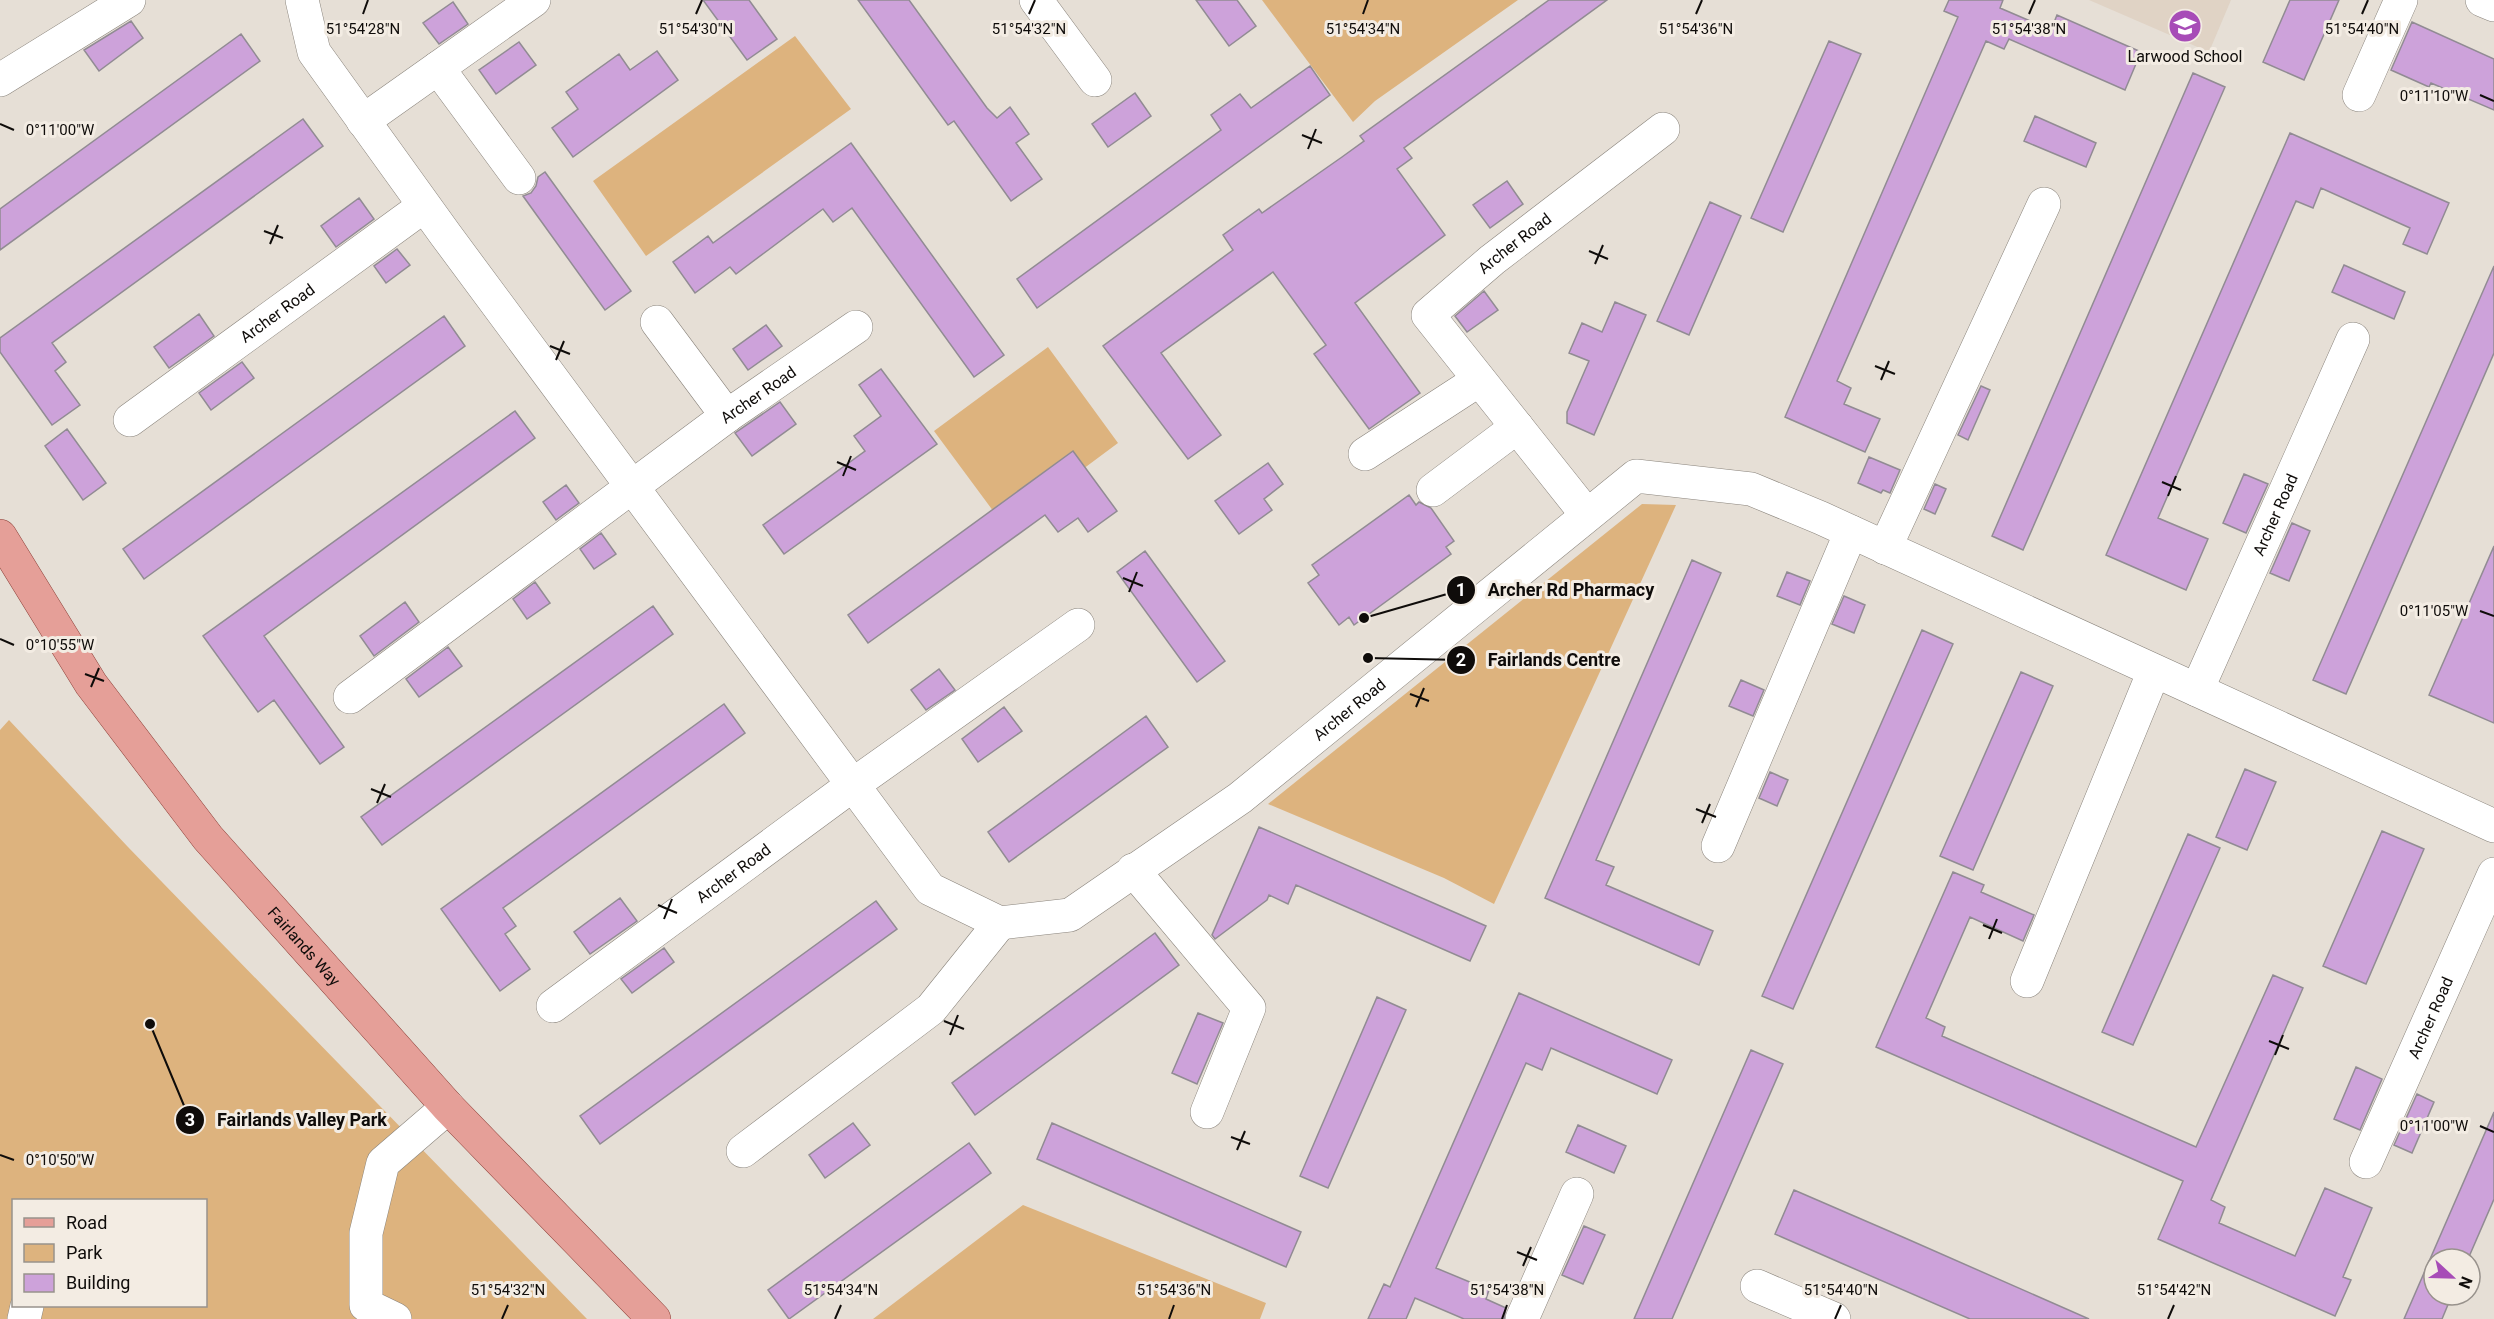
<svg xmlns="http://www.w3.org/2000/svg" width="2494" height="1319" font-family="Roboto,sans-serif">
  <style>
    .built { fill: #e0d3c5 }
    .green { fill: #ddb37e; fill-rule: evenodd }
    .building { fill: #cda2da; stroke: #918b93; stroke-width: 1.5 }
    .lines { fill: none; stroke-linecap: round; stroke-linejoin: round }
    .minor-casing { stroke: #8a847c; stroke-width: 34 }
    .major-casing { stroke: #8e423a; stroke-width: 34 }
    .minor { stroke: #fff; stroke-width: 33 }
    .major { stroke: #e59f98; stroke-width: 33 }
    .ticks { fill: none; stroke: #0f0c0a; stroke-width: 2 }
    .labels { text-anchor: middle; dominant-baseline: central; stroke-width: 6; stroke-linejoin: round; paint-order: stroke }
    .poi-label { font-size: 16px; fill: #0f0c0a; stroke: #f3ece3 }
    .street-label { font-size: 16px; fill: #0f0c0a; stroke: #f3ece3 }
    .ticks-label { font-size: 15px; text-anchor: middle; fill: #0f0c0a; stroke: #f3ece3; stroke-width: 6; stroke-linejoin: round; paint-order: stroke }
    .leader { fill: none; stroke: #0f0c0a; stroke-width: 2 }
    .callout-dot { fill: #0f0c0a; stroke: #f3ece3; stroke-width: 2 }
    .mark-label { font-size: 18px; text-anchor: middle; font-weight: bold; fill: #fff }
    .callout-label { font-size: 18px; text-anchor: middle; font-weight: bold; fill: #0f0c0a; stroke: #f3ece3; stroke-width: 6; stroke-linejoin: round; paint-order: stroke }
  </style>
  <rect width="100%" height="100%" fill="#e6dfd6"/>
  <!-- built -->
  <path class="built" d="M 2089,0 L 2231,0 L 2209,52 Z"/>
  <!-- green -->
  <path class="green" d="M 1262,0 L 1518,0 L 1375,101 L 1353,122 Z
    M 795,36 L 851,109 L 646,256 L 593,181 Z
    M 1048,347 L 1118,443 L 1005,527 L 934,431 Z
    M 1642,504 L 1676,505 L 1494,904 L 1444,878 L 1268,804 Z
    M 9,720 L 128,847 L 587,1319 L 0,1319 L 0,730 ZM 14,1200 L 206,1200 L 206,1306 L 14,1306 Z
    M 1023,1205 L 1266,1303 L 1260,1319 L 873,1319 Z"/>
  <!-- building -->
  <path class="building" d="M 703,0 L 749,0 L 777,39 L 747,60 Z
    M 858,0 L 909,0 L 987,108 L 997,118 L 1010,107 L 1029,134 L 1016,143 L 1042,179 L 1011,201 L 954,121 L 948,125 Z
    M 1196,0 L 1237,0 L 1256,26 L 1229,46 Z
    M 1549,0 L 1607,0 L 1404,148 L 1412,158 L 1397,169 L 1445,235 L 1355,303 L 1420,393 L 1369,429 L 1314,354 L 1326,345 L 1273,272 L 1161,353 L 1221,435 L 1188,459 L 1103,346 L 1233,250 L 1223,235 L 1259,209 L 1262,213 L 1342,157 L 1364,141 L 1360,136 Z
    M 1949,0 L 2003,0 L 2000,8 L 2051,30 L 2057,15 L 2141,52 L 2125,90 L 2009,39 L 2004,49 L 1986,41 L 1837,381 L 1851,388 L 1844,404 L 1880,419 L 1865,452 L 1785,417 L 1958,17 L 1944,11 Z
    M 2290,0 L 2339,0 L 2304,80 L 2263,62 Z
    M 453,2 L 468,24 L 439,44 L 423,23 Z
    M 131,21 L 143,38 L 99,71 L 84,50 Z
    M 2412,22 L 2494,59 L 2494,110 L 2431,83 L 2429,87 L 2391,70 Z
    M 241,34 L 260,61 L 0,250 L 0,209 Z
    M 1829,41 L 1861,54 L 1783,232 L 1751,218 Z
    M 519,42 L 536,65 L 496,94 L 479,70 Z
    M 657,51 L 678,80 L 573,157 L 552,128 L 578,109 L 566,92 L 619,54 L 630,70 Z
    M 1310,66 L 1330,95 L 1037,308 L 1017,279 L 1221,130 L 1211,115 L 1240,94 L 1251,108 Z
    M 2193,73 L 2225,87 L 2023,550 L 1992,536 Z
    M 1135,93 L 1151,116 L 1108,147 L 1092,124 Z
    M 2035,116 L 2096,143 L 2086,167 L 2024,141 Z
    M 303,119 L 323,146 L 52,343 L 66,362 L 55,371 L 80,405 L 52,425 L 0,352 L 0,338 Z
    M 2290,133 L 2449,203 L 2427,254 L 2403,244 L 2410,228 L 2321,188 L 2313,208 L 2296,201 L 2158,518 L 2208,539 L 2186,590 L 2106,555 Z
    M 851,143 L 1004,355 L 974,377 L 852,208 L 833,222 L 823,209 L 736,274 L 730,267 L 695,293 L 673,262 L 708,236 L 713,243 Z
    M 545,172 L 631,291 L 605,310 L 523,196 L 531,193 L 536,186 L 538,177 Z
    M 1507,181 L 1523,204 L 1490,228 L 1473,205 Z
    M 359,198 L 374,219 L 336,247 L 321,226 Z
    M 1710,202 L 1741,216 L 1689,335 L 1657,321 Z
    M 397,249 L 410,265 L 386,283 L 374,266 Z
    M 2344,265 L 2405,292 L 2394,319 L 2332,292 Z
    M 2494,266 L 2494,353 L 2346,694 L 2313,680 Z
    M 1484,291 L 1498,310 L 1467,332 L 1455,316 Z
    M 1615,302 L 1646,315 L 1594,435 L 1567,423 L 1567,412 L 1589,361 L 1569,353 L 1582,323 L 1602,332 Z
    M 199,314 L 214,336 L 169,368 L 154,347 Z
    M 444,316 L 465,346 L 144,579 L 123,549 Z
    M 766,325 L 782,346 L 748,370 L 733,349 Z
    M 242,362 L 254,378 L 211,410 L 199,393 Z
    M 881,369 L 937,444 L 784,554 L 763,525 L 865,451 L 854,436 L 881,416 L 859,385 Z
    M 1981,386 L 1990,390 L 1968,440 L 1958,435 Z
    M 780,402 L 796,424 L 752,456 L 735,433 Z
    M 515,411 L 535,438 L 264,636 L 344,747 L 320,764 L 274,700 L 258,712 L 203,636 Z
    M 67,429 L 106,483 L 83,500 L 45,446 Z
    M 1073,451 L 1117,511 L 1088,532 L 1078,518 L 1058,532 L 1045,515 L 868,643 L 848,615 Z
    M 1869,457 L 1900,470 L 1890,493 L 1883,490 L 1881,493 L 1858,483 Z
    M 1268,463 L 1283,484 L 1264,499 L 1272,510 L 1239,534 L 1215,501 Z
    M 2244,474 L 2268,484 L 2246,533 L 2223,523 Z
    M 1935,484 L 1946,489 L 1935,514 L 1924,509 Z
    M 566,485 L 579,503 L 556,520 L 543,502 Z
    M 1409,495 L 1416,505 L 1419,502 L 1431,508 L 1454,541 L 1446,547 L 1451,554 L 1354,625 L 1349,617 L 1339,625 L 1308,583 L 1319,575 L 1312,565 Z
    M 2292,523 L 2310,531 L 2289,581 L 2270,573 Z
    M 601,533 L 616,554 L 594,569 L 580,549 Z
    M 2494,546 L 2494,723 L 2429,695 Z
    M 1145,551 L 1225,661 L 1197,682 L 1117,572 Z
    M 1692,560 L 1721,573 L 1596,860 L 1614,867 L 1606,885 L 1713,931 L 1699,965 L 1545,898 Z
    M 1787,572 L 1810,581 L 1800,605 L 1777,596 Z
    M 535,582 L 550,603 L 527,619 L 513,599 Z
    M 1844,596 L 1865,605 L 1854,633 L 1832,624 Z
    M 405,602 L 419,622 L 374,656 L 360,636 Z
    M 653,606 L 673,634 L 382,845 L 361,817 Z
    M 1922,630 L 1953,644 L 1793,1009 L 1762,996 Z
    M 448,647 L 462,666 L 419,697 L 406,679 Z
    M 939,669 L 955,690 L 926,710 L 911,690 Z
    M 2021,672 L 2053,686 L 1973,870 L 1940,856 Z
    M 1741,680 L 1764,690 L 1753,716 L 1729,706 Z
    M 724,704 L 745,733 L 503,908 L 516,926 L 505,934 L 530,969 L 500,991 L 441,909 Z
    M 1004,707 L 1022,731 L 978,762 L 962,739 Z
    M 1146,716 L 1168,747 L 1009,862 L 988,832 Z
    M 2245,769 L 2276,782 L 2247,850 L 2216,837 Z
    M 1770,772 L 1788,780 L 1777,806 L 1759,798 Z
    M 1259,827 L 1486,926 L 1470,961 L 1296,885 L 1288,904 L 1269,895 L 1267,900 L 1215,939 L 1212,935 Z
    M 2382,831 L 2424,849 L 2366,984 L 2323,966 Z
    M 2188,834 L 2220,848 L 2133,1045 L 2102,1032 Z
    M 1953,872 L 1984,885 L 1981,892 L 2034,915 L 2023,941 L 1970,917 L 1926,1018 L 1945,1027 L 1942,1036 L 2196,1147 L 2273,975 L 2303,988 L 2211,1200 L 2225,1207 L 2219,1223 L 2295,1256 L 2325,1188 L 2372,1208 L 2343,1277 L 2351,1280 L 2335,1316 L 2158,1239 L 2183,1181 L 1876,1047 Z
    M 620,898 L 637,921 L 590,954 L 574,932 Z
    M 876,901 L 897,929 L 600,1144 L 580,1116 Z
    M 1155,933 L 1179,965 L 975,1115 L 952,1083 Z
    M 664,948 L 674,962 L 632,993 L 621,979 Z
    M 1519,993 L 1672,1060 L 1657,1094 L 1551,1048 L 1542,1070 L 1526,1063 L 1436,1268 L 1489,1290 L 1486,1299 L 1506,1308 L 1504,1319 L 1464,1319 L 1415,1298 L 1406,1319 L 1368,1319 L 1384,1284 L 1390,1287 Z
    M 1377,997 L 1406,1010 L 1328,1188 L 1300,1176 Z
    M 1198,1013 L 1223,1023 L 1197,1084 L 1172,1073 Z
    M 1751,1050 L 1783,1064 L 1672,1319 L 1634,1319 Z
    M 2356,1067 L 2382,1079 L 2360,1130 L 2334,1119 Z
    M 2417,1094 L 2434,1102 L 2412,1153 L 2394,1145 Z
    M 2494,1112 L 2494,1199 L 2468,1259 L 2434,1259 L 2434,1295 L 2452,1295 L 2442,1319 L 2404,1319 Z
    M 853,1123 L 870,1145 L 825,1178 L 809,1155 Z
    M 1052,1123 L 1301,1232 L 1286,1267 L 1037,1159 Z
    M 1578,1125 L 1626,1146 L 1614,1173 L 1566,1152 Z
    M 969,1143 L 991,1173 L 789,1319 L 768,1290 Z
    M 1794,1190 L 1905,1238 L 2089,1319 L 1970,1319 L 1841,1263 L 1775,1234 Z
    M 1584,1226 L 1605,1235 L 1583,1284 L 1562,1275 Z"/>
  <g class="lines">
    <!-- minor casing -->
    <g class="minor-casing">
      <g id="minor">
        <path id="s1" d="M 302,0 L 314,52 L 445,234 L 930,889 L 1000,923 L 1070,915 L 1240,798 L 1636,476 L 1751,489 L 1821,518 L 2494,826"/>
        <path d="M 1036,0 L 1095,80"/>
        <path d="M 2482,0 L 2494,5"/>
        <path d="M 438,68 L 519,178"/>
        <path d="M 0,80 L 129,0"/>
        <path d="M 2359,95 L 2401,0"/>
        <path d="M 363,121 L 534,0"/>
        <path d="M 657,322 L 727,416"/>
        <path id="s2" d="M 130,420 L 424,206"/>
        <path d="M 1365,454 L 1479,380"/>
        <path d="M 1433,490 L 1517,427"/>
        <path id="s3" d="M 1587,515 L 1428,315 L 1492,260 L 1663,129"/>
        <path d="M 1885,548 L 2044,204"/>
        <path id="s4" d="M 2197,690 L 2353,339"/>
        <path id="s5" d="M 350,697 L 727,416 L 856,327"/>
        <path d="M 1718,846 L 1851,532"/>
        <path d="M 1133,870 L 1249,1008 L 1207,1112"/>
        <path d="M 2027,981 L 2154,671"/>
        <path id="s6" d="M 553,1006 L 854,784 L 1078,625"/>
        <path d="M 743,1151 L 931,1009 L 1000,923"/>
        <path id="s7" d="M 2366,1162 L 2494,874"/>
        <path d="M 1757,1286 L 1834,1319"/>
        <path d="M 24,1319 L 27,1306"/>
        <path d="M 395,1319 L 366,1305 L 366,1233 L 383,1163 L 448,1107"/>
        <path d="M 1522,1319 L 1577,1194"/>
      </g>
    </g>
    <!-- major casing -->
    <g class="major-casing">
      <g id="major">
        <path id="s8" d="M 0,536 L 91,684 L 208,838 L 448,1107 L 654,1319"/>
      </g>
    </g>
    <!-- minor -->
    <use href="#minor" class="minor"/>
    <!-- major -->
    <use href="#major" class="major"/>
  </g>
  <!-- ticks -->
  <path class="ticks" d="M 363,14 L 368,0M 696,14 L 702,0M 1029,14 L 1035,0M 1363,14 L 1368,0M 1696,14 L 1702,0M 2029,14 L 2035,0M 2362,14 L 2368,0M 2480,95 L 2494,101M 0,124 L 14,130M 1302,135 L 1322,143M 1308,149 L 1316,129M 264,231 L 283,238M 270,244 L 278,225M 1589,251 L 1608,259M 1595,264 L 1603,245M 550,346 L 570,354M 556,360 L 564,341M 1875,366 L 1895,374M 1881,380 L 1889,361M 837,462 L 856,470M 843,476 L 851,456M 2162,482 L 2181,490M 2168,496 L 2176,476M 1123,578 L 1143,586M 1129,592 L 1137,572M 2480,611 L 2494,616M 0,639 L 14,645M 85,674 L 104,681M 91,687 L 99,668M 1410,694 L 1429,701M 1416,707 L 1424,688M 371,789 L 391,797M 377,803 L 385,784M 1696,809 L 1716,817M 1702,823 L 1710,804M 658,905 L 677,913M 664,919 L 672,899M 1983,925 L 2002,933M 1989,939 L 1997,919M 944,1021 L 964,1029M 950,1035 L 958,1015M 2269,1041 L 2289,1049M 2275,1055 L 2283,1035M 2480,1126 L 2494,1132M 1231,1137 L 1250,1144M 1237,1150 L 1245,1131M 0,1155 L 14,1160M 1517,1252 L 1537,1260M 1523,1266 L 1531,1247M 502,1319 L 508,1305M 835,1319 L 841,1305M 1169,1319 L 1174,1305M 1502,1319 L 1507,1305M 1835,1319 L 1841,1305M 2168,1319 L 2174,1305"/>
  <!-- icons -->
  <defs>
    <g id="school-disc" transform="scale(1.725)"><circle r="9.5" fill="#a74cb7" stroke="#f3ece3"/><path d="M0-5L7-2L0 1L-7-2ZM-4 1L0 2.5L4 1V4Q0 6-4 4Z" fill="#fff"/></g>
  </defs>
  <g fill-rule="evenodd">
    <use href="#school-disc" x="2185" y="26"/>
  </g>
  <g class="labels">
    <!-- poi labels -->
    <g class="poi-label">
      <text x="2185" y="56">Larwood School</text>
    </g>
    <!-- street labels -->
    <g class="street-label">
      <text stroke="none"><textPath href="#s3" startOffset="368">Archer Road</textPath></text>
      <text stroke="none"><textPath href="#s2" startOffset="182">Archer Road</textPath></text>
      <text stroke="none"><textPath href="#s5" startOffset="508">Archer Road</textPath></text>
      <text stroke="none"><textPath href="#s4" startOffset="192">Archer Road</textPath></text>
      <text stroke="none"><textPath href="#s1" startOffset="1588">Archer Road</textPath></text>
      <text stroke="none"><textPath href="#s6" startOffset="224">Archer Road</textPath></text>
      <text stroke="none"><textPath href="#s8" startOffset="512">Fairlands Way</textPath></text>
      <text stroke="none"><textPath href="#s7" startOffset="158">Archer Road</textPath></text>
    </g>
  </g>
  <g class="ticks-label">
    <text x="363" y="34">51°54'28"N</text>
    <text x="2362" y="34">51°54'40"N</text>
    <text x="696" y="34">51°54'30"N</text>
    <text x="1029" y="34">51°54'32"N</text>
    <text x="1363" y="34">51°54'34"N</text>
    <text x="1696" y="34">51°54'36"N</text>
    <text x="2029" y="34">51°54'38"N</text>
    <text x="2434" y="101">0°11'10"W</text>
    <text x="60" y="135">0°11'00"W</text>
    <text x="2434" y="616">0°11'05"W</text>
    <text x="60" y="650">0°10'55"W</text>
    <text x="2434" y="1131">0°11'00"W</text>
    <text x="60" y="1165">0°10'50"W</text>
    <text x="508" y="1295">51°54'32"N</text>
    <text x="841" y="1295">51°54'34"N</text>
    <text x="1174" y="1295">51°54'36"N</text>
    <text x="1507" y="1295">51°54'38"N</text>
    <text x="1841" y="1295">51°54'40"N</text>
    <text x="2174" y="1295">51°54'42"N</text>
  </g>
  <!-- callouts -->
  <path class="leader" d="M1364 618L1461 590M1368 658L1461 660M150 1024L190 1120"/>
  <g class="callout-dot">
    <circle cx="1364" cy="618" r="6"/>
    <circle cx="1368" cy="658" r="6"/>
    <circle cx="150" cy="1024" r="6"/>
    <circle cx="1461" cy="590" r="15"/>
    <circle cx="1461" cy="660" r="15"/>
    <circle cx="190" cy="1120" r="15"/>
  </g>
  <g class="mark-label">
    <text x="1461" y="596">1</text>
    <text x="1461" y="666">2</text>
    <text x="190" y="1126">3</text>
  </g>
  <g class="callout-label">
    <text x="1571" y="596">Archer Rd Pharmacy</text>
    <text x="1554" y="666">Fairlands Centre</text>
    <text x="302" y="1126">Fairlands Valley Park</text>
  </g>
  <!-- legend -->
  <rect x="12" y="1199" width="195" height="108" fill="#f3ece3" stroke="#98928c" stroke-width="1.5"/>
  <rect x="24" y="1218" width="30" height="9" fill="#e59f98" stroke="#98928c" stroke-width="1.5"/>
  <text x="66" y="1229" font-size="18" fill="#0f0c0a">Road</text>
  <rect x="24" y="1244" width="30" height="18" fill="#ddb37e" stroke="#98928c" stroke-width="1.5"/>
  <text x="66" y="1259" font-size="18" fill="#0f0c0a">Park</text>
  <rect x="24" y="1274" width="30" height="18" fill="#cda2da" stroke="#98928c" stroke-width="1.5"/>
  <text x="66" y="1289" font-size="18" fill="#0f0c0a">Building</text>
  <!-- north arrow -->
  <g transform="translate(2452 1277) rotate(112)"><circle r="28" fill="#f3ece3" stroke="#98928c" stroke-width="1.5"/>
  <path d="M0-4.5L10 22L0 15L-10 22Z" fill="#a74cb7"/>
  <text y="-9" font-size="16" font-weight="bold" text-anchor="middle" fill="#0f0c0a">N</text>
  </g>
</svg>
